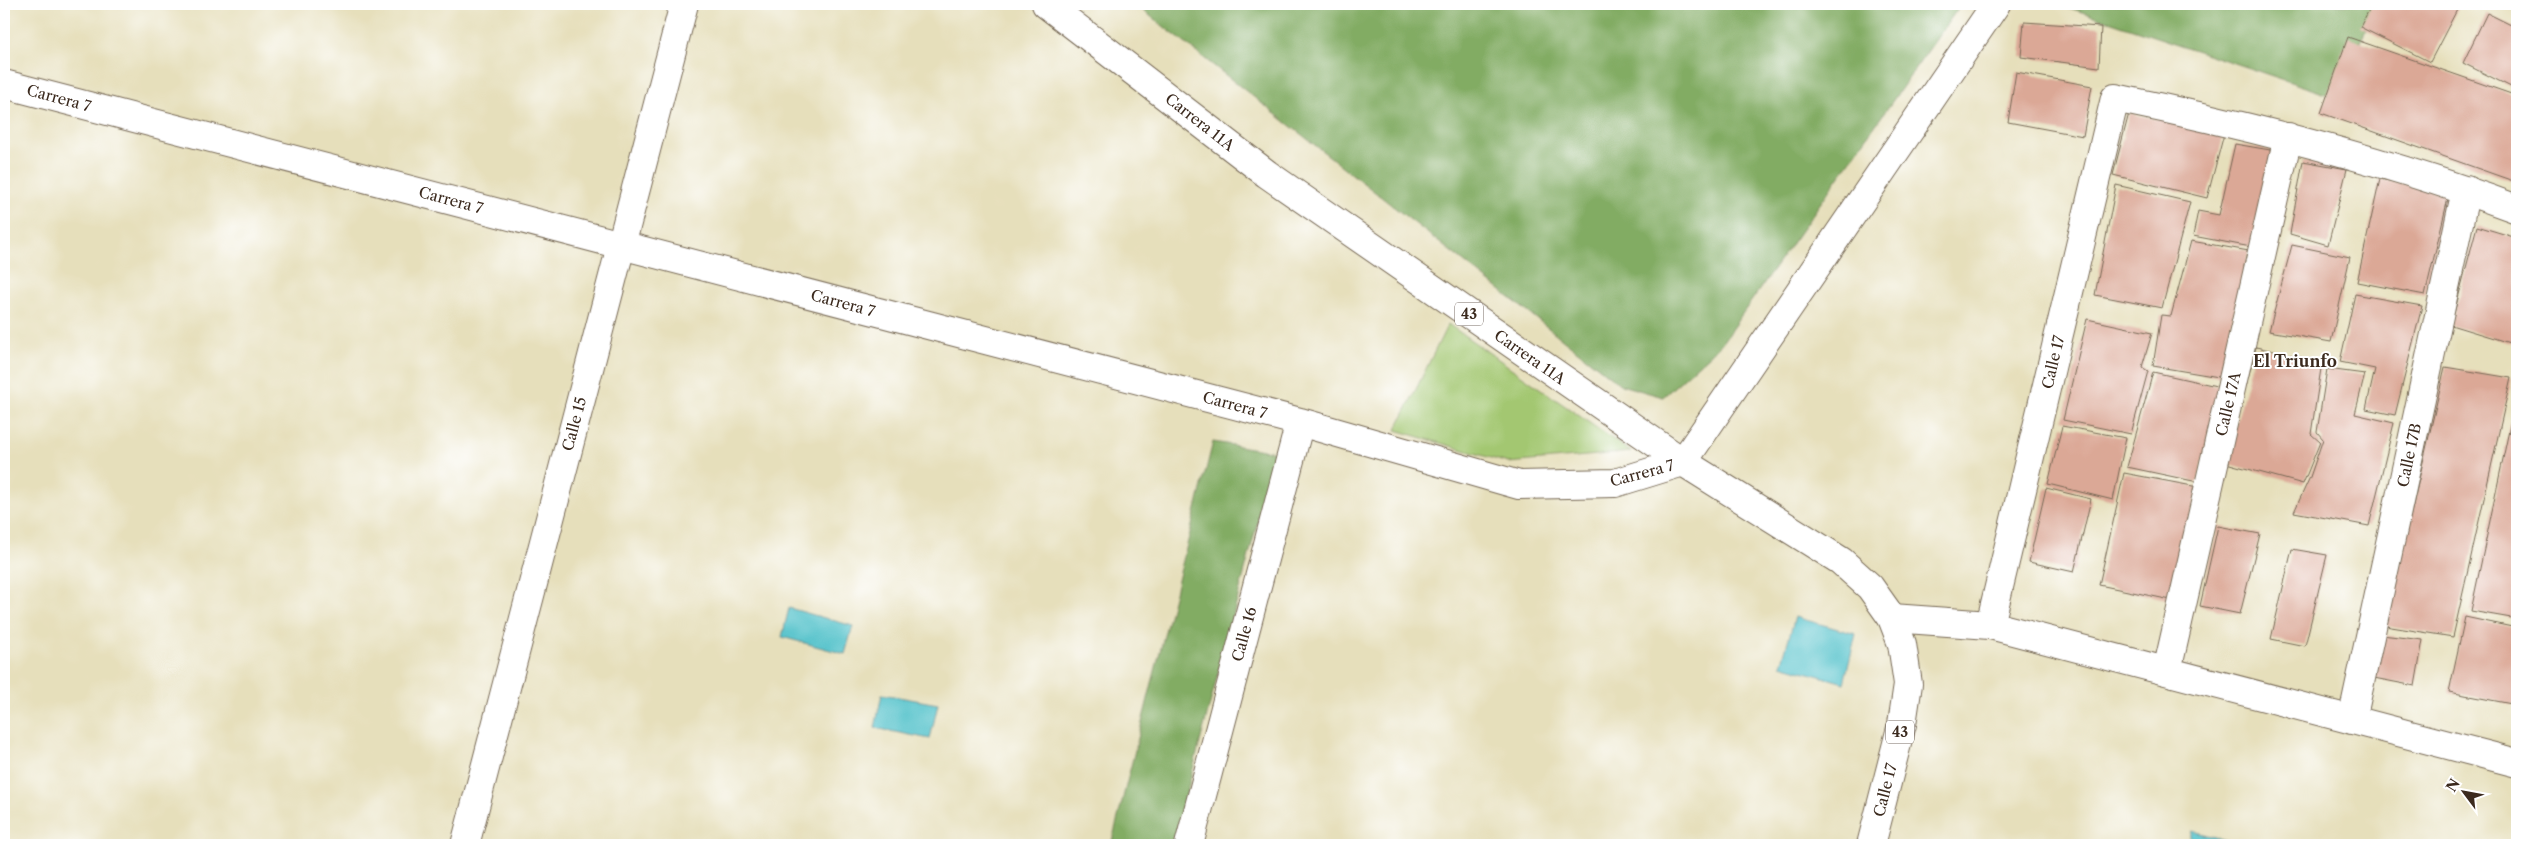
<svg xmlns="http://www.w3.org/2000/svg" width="2521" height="849" font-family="'Libre Caslon Text',serif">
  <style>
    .green { fill: #a3c771; stroke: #6f7848 }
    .forest { fill: #82ac63; stroke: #5e6b40 }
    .water { fill: #55c2cb; stroke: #487674 }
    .building { fill: #dba896 }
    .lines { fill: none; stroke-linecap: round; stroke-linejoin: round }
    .minor-casing { stroke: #776955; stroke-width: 30 }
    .trunk-casing { stroke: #776955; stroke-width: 30 }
    .minor { stroke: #fff; stroke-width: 28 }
    .trunk { stroke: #fff; stroke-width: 28 }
    .labels { text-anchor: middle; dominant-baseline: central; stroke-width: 4; stroke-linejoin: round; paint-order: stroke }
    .shield { fill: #fff; stroke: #766a62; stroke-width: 1 }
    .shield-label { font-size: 14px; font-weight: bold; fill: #3b2a1e }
    .street-label { font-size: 15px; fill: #3b2a1e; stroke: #fff }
    .neighbourhood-label { font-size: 16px; font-weight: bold; fill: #3b2a1e; stroke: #fff }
  </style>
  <rect width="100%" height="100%" fill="#fff"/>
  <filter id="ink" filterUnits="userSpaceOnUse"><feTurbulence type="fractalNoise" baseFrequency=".02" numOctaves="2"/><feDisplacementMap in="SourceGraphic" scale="10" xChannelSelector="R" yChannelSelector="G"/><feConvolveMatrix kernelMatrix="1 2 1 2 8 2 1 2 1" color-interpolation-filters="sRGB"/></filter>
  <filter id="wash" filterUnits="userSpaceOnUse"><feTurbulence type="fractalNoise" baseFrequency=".0096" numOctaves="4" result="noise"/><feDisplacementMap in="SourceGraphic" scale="20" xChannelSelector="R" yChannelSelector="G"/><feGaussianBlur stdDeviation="1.12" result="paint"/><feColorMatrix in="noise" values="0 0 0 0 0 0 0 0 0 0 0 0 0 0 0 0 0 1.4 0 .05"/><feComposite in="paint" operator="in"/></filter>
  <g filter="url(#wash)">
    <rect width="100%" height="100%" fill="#e6dfbb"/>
    <!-- green -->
    <path class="green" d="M 1448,324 L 1631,452 L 1508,463 L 1396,430 Z"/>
    <!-- forest -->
    <path class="forest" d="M 1135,4 L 1961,4 L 1721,344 L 1663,397 L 1621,385 Z
      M 2058,4 L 2376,4 L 2338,98 Z
      M 1213,442 L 1276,452 L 1173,845 L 1111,845 Z"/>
    <!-- water -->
    <path class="water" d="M 789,608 L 853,626 L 845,654 L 782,637 Z
      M 1795,617 L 1856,634 L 1844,683 L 1781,665 Z
      M 882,694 L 938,704 L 930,739 L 875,728 Z
      M 2192,831 L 2233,842 L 2232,845 L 2188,845 Z"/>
    <g id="blocks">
      <!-- building -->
      <path class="building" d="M 2372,4 L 2460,4 L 2430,62 L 2360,27 Z
        M 2487,13 L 2517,28 L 2517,90 L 2463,63 Z
        M 2024,22 L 2101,27 L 2099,67 L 2021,57 Z
        M 2348,37 L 2517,96 L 2516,182 L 2321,113 Z
        M 2016,72 L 2092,86 L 2083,136 L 2008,122 Z
        M 2129,113 L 2224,134 L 2207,198 L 2113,175 Z
        M 2235,144 L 2276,151 L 2251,247 L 2193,236 L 2198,211 L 2219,215 Z
        M 2303,161 L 2347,169 L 2328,245 L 2290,234 Z
        M 2380,179 L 2449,194 L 2425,295 L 2357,282 Z
        M 2116,185 L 2190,202 L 2162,308 L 2095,295 Z
        M 2477,226 L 2517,238 L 2517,328 L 2513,344 L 2451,325 Z
        M 2191,241 L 2249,251 L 2219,377 L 2153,366 L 2161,315 L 2171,316 Z
        M 2292,245 L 2350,257 L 2331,342 L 2269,331 Z
        M 2355,294 L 2422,306 L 2395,415 L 2366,409 L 2375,369 L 2340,362 Z
        M 2087,319 L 2152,333 L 2142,367 L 2148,371 L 2131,434 L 2063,420 Z
        M 2256,347 L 2322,362 L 2311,434 L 2320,442 L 2303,484 L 2226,463 Z
        M 2445,367 L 2511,378 L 2453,637 L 2385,626 Z
        M 2327,369 L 2365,374 L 2355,414 L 2394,423 L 2369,526 L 2294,512 L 2310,477 L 2323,439 L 2317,432 Z
        M 2153,372 L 2221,387 L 2198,482 L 2127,467 Z
        M 2512,416 L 2517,416 L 2517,619 L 2471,611 Z
        M 2062,426 L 2126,438 L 2113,500 L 2048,484 Z
        M 2124,473 L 2198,487 L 2171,600 L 2099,585 Z
        M 2046,488 L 2091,499 L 2074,572 L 2029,562 Z
        M 2218,526 L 2260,534 L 2240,614 L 2200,606 Z
        M 2292,549 L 2327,555 L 2305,646 L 2271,639 Z
        M 2465,617 L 2517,628 L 2517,705 L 2449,692 Z
        M 2382,635 L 2423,640 L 2415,686 L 2374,678 Z"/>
    </g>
  </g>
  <g filter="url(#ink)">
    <use href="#blocks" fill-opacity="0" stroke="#776955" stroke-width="1"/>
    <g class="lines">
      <!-- minor casing -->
      <g class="minor-casing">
        <path id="minor" d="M 4,84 L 1300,422 L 1519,485 L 1615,483 L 1683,462 L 1996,4
          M 1892,618 L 1990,625 L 2517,763
          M 1990,625 L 2115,98 C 2252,126 2387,160 2517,209
          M 2167,671 L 2288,137
          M 2352,720 L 2466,190
          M 465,845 L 684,4
          M 1189,845 L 1300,422"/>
      </g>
      <!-- trunk casing -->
      <g class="trunk-casing">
        <path id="trunk" d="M 1046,4 L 1267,174 L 1683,462 L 1841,561 L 1870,587 L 1892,618 L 1902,644 L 1908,684 L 1902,724 L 1871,845"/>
      </g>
      <!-- minor -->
      <use href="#minor" class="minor"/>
      <!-- trunk -->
      <use href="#trunk" class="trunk"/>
    </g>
  </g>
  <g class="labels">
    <!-- shield labels -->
    <g class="shield">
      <rect x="1455" y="302.5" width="28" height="23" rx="4"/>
      <rect x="1886" y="720.5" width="28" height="23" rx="4"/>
    </g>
    <g class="shield-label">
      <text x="1469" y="314">43</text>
      <text x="1900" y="732">43</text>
    </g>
    <!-- street labels -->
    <g class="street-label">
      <text transform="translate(59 98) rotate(15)">Carrera 7</text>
      <text transform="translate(1200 122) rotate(38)">Carrera 11A</text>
      <text transform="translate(451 200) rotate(15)">Carrera 7</text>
      <text transform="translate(843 303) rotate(15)">Carrera 7</text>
      <text transform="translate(1530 357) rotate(35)">Carrera 11A</text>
      <text transform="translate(2053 362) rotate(-77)">Calle 17</text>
      <text transform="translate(2228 404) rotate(-77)">Calle 17A</text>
      <text transform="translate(1235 405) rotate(15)">Carrera 7</text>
      <text transform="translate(574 424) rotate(-75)">Calle 15</text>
      <text transform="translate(2409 455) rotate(-78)">Calle 17B</text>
      <text transform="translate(1642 473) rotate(-15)">Carrera 7</text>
      <text transform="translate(1244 634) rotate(-75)">Calle 16</text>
      <text transform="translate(1885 790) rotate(-76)">Calle 17</text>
    </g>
    <!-- neighbourhood labels -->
    <g class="neighbourhood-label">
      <text x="2295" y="361">El Triunfo</text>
    </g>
  </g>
  <!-- margin -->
  <rect width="2521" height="849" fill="none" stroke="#fff" stroke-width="20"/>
  <!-- north arrow -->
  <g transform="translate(2464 792) rotate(302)" stroke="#ffffff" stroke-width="4" paint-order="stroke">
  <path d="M0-4L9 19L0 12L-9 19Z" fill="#3b2a1e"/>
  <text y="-8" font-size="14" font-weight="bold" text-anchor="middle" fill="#3b2a1e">N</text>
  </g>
</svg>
